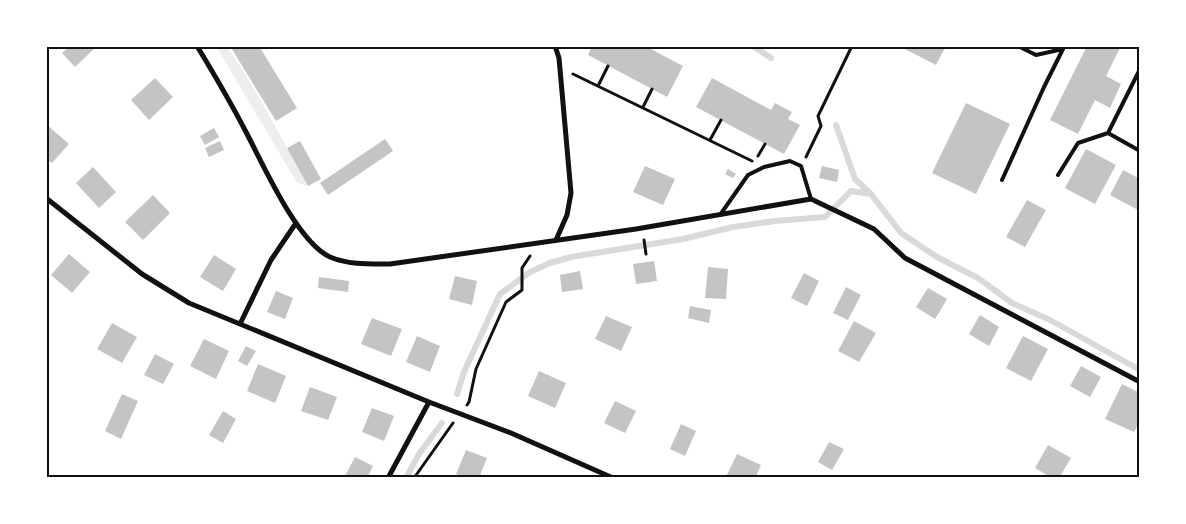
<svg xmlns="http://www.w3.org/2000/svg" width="1186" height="524" font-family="Raleway,sans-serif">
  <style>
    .green { fill: #eee }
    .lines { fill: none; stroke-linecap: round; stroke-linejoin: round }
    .stream { stroke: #d9d9d9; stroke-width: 6 }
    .building { fill: #c4c4c4 }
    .path { stroke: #111; stroke-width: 3 }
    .service { stroke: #111; stroke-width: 4 }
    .minor { stroke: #111; stroke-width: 5 }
    .neatline { fill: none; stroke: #111; stroke-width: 2 }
  </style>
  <rect width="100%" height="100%" fill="#fff"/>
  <!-- green -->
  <path class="green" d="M 216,46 L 227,46 L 252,85 L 308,186 L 297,183 Z"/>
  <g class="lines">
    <!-- stream -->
    <path class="stream" d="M 753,46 L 771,58
      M 836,125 L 855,179 L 871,194
      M 457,394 L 464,372 L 500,294 L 530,272 L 550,263 L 571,257 L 683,239 L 733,227 L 775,221 L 825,217 L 851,191 L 871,194 L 901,233 L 937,257 L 978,278 L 1012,303 L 1050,320 L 1140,370
      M 406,478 L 419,454 L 442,423"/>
  </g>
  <!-- building -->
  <path class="building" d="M 70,46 L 97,46 L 75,67 L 62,53 Z
    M 230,46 L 259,46 L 297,108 L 276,121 Z
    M 592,46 L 645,46 L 683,66 L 667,97 L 588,55 Z
    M 899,46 L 946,46 L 936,65 Z
    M 1087,46 L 1121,46 L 1106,76 L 1121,84 L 1110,108 L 1095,100 L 1078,134 L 1050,120 Z
    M 155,78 L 173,97 L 149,120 L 131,100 Z
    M 712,78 L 771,110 L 775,103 L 792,112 L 788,119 L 800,125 L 784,154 L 696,107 Z
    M 966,103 L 1010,124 L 976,194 L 932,173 Z
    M 46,124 L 69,144 L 52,163 L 46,159 Z
    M 214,128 L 219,137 L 205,145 L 200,136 Z
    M 385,139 L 393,151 L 328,195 L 320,183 Z
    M 220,141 L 224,150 L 209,157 L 205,148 Z
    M 300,141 L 321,179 L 308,186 L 287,148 Z
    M 1086,149 L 1116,165 L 1095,204 L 1065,188 Z
    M 645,166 L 675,179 L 663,205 L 633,192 Z
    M 822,166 L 839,170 L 837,182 L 819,178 Z
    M 93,167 L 116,192 L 99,208 L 76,183 Z
    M 728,169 L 736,174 L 733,178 L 725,174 Z
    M 1123,170 L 1140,179 L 1140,211 L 1110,195 Z
    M 153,195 L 170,213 L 143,240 L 125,222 Z
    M 1027,200 L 1046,210 L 1025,247 L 1006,237 Z
    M 69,254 L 90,272 L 72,293 L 51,275 Z
    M 214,255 L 236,269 L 223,291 L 200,277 Z
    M 654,261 L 657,281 L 636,284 L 633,264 Z
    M 708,267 L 728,269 L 726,299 L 705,298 Z
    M 580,271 L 583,289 L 562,292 L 560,275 Z
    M 804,273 L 819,281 L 807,306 L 791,298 Z
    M 455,276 L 477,281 L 472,305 L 449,299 Z
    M 319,277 L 349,281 L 348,292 L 318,288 Z
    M 846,287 L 861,295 L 848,320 L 833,313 Z
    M 928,288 L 947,299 L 935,319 L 916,307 Z
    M 276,291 L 293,298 L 285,319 L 267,312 Z
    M 690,306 L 711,310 L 709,323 L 688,318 Z
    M 980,315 L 999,327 L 989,346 L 969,334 Z
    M 606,316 L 632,327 L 621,351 L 595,339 Z
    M 372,318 L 402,329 L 391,356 L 361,344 Z
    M 854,321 L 876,333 L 859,362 L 838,351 Z
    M 112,323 L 137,337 L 122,363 L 97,349 Z
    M 417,336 L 440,346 L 430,372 L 406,362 Z
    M 1023,336 L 1048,349 L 1031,381 L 1006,368 Z
    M 204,339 L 229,351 L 216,379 L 190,366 Z
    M 246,346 L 256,351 L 247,366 L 238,361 Z
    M 155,354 L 174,364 L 163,384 L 144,375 Z
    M 258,364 L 286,376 L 275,403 L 247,391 Z
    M 1081,366 L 1101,377 L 1090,397 L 1070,386 Z
    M 539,371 L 566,383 L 555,408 L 528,396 Z
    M 1122,384 L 1140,393 L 1140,421 L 1134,432 L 1105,419 Z
    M 310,387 L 337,397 L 328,420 L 301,411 Z
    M 122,394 L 138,401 L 121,439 L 105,431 Z
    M 615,401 L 636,411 L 625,433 L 604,423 Z
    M 372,408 L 394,416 L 384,441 L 362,432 Z
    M 223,411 L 236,419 L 223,443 L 209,435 Z
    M 681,424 L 696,431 L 685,456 L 670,449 Z
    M 829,442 L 844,449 L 832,470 L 818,462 Z
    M 1048,445 L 1071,458 L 1059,478 L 1052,478 L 1035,468 Z
    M 466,450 L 487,458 L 479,478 L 465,478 L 456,474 Z
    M 737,454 L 761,465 L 755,478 L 726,477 Z
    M 355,457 L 373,466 L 367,478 L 345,476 Z"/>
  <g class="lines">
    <!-- path -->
    <path class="path" d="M 573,74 L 752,161
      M 598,86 L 608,66
      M 643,107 L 652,89
      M 710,140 L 721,120
      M 758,156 L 765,144
      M 806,157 L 821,126 L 818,116 L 852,46
      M 644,240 L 646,254
      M 467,405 L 469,402 L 476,369 L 506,302 L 522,290 L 522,268 L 530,256
      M 414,478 L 453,423"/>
    <!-- service -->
    <path class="service" d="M 1018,46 L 1036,55 L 1063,49 L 1064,46
      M 1140,69 L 1108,133 L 1140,151
      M 1058,175 L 1078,143 L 1108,133
      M 1002,180 L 1044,87 L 1063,49
      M 720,215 L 748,175 L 764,167 L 790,161 L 801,166 L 811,199"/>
    <!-- minor -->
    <path class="minor" d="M 197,46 C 214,74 231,103 246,132 C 263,164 297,242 330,257 C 349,265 370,264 390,264 L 636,229 L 811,199 L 874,229 L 905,258 L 1140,382
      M 555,46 L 559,58 L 571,193 L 567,215 L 556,240
      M 46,198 L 142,274 L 189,303 L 429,402 L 511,433 L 613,478
      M 240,324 L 271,260 L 296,223
      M 388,478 L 429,402"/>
  </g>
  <!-- border -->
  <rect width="1186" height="524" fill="none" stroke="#ffffff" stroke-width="95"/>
  <rect x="48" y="48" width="1090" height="428" class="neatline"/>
</svg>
